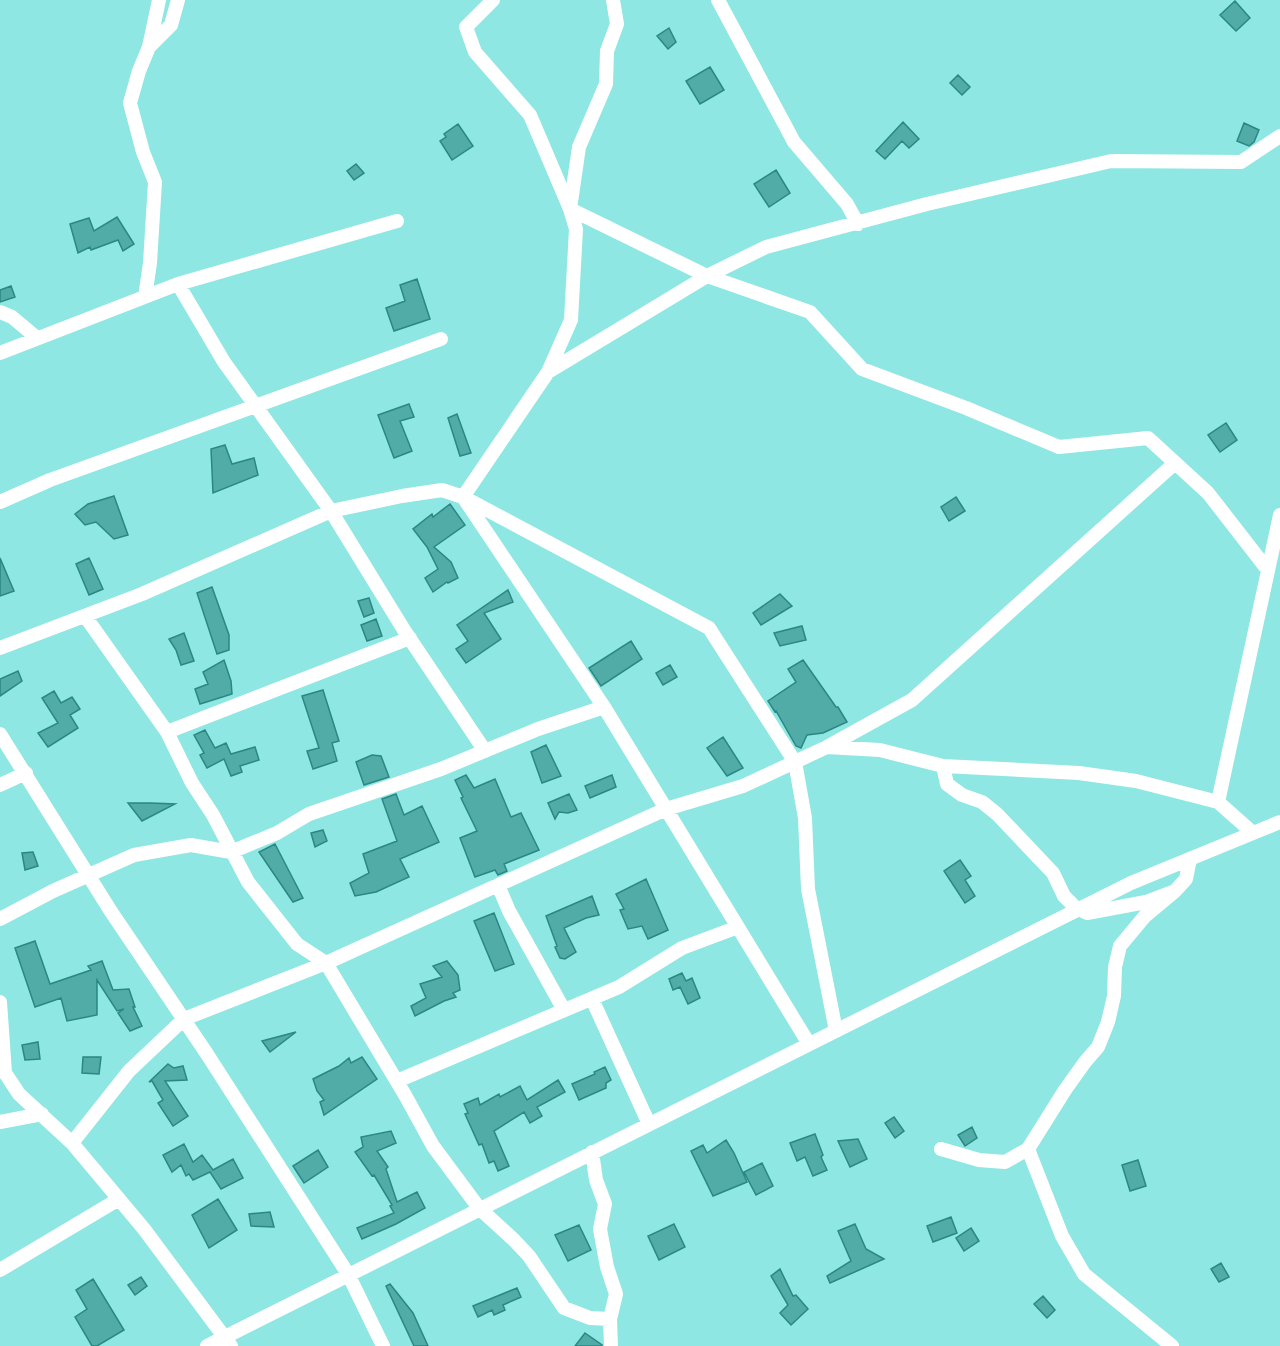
<svg xmlns="http://www.w3.org/2000/svg" width="1280" height="1346" font-family="'PT Serif',serif">
  <style>
    .building { fill: #51aba6; stroke: #298884; stroke-width: 1.5 }
    .lines { fill: none; stroke-linecap: round; stroke-linejoin: round }
    .street { stroke: #fff; stroke-width: 14 }
  </style>
  <rect width="100%" height="100%" fill="#8ee7e2"/>
  <!-- building -->
  <path class="building" d="M 1235,1 L 1250,18 L 1236,31 L 1220,15 Z
    M 669,28 L 676,42 L 668,49 L 657,36 Z
    M 710,67 L 724,90 L 700,104 L 686,81 Z
    M 958,75 L 970,87 L 962,95 L 950,83 Z
    M 903,122 L 919,139 L 909,148 L 902,141 L 885,159 L 876,151 Z
    M 1244,123 L 1259,130 L 1254,142 L 1249,146 L 1237,141 Z
    M 458,124 L 473,146 L 452,160 L 440,141 L 446,137 L 444,134 Z
    M 356,164 L 364,173 L 354,180 L 347,171 Z
    M 776,170 L 790,193 L 769,207 L 754,184 Z
    M 117,217 L 134,244 L 123,251 L 118,240 L 91,250 L 90,247 L 78,253 L 70,224 L 89,218 L 94,231 Z
    M 417,279 L 430,319 L 394,331 L 386,308 L 405,301 L 400,285 Z
    M 11,286 L 15,297 L 0,302 L 0,290 Z
    M 409,404 L 414,417 L 400,421 L 412,451 L 394,458 L 378,415 Z
    M 457,414 L 471,453 L 460,456 L 448,418 Z
    M 1226,423 L 1237,440 L 1220,452 L 1208,435 Z
    M 225,445 L 232,464 L 254,458 L 258,475 L 213,493 L 211,449 Z
    M 114,496 L 128,535 L 114,539 L 96,522 L 85,525 L 75,514 L 88,504 Z
    M 956,497 L 965,511 L 949,521 L 941,507 Z
    M 450,504 L 465,525 L 434,547 L 451,562 L 458,578 L 448,583 L 447,582 L 433,592 L 425,578 L 438,569 L 427,547 L 413,529 L 432,514 L 433,517 Z
    M 0,558 L 14,591 L 0,596 Z
    M 89,558 L 103,589 L 89,595 L 76,564 Z
    M 212,587 L 229,635 L 229,650 L 217,654 L 197,593 Z
    M 508,590 L 513,602 L 484,613 L 501,639 L 466,663 L 456,649 L 468,641 L 457,625 Z
    M 780,594 L 792,606 L 761,625 L 753,613 Z
    M 369,598 L 374,613 L 364,617 L 358,601 Z
    M 376,619 L 382,636 L 367,641 L 361,625 Z
    M 802,626 L 806,640 L 780,646 L 774,633 Z
    M 184,633 L 194,661 L 181,665 L 176,650 L 169,639 Z
    M 631,641 L 642,659 L 601,686 L 589,668 Z
    M 224,660 L 231,681 L 232,694 L 200,704 L 195,689 L 208,684 L 203,672 Z
    M 803,660 L 836,707 L 838,707 L 847,722 L 823,733 L 807,735 L 801,748 L 796,746 L 776,711 L 775,712 L 768,701 L 796,682 L 788,669 Z
    M 670,665 L 677,677 L 663,685 L 656,673 Z
    M 18,671 L 22,681 L 0,696 L 0,679 Z
    M 323,690 L 339,741 L 332,743 L 337,761 L 313,769 L 307,751 L 319,748 L 302,696 Z
    M 54,691 L 61,703 L 72,697 L 80,709 L 70,715 L 78,728 L 48,747 L 38,733 L 58,723 L 42,698 Z
    M 205,730 L 215,748 L 226,743 L 231,754 L 255,747 L 259,760 L 240,766 L 242,772 L 231,776 L 224,759 L 207,768 L 200,755 L 204,753 L 194,735 Z
    M 723,737 L 743,768 L 727,776 L 707,748 Z
    M 546,745 L 561,776 L 542,783 L 531,752 Z
    M 372,755 L 381,756 L 389,777 L 364,785 L 356,762 Z
    M 466,775 L 474,788 L 495,779 L 511,817 L 521,813 L 539,850 L 504,864 L 507,871 L 498,875 L 495,870 L 475,877 L 460,838 L 477,831 L 461,798 L 463,797 L 455,780 Z
    M 612,775 L 616,787 L 590,798 L 585,786 Z
    M 396,794 L 404,815 L 422,806 L 439,842 L 400,859 L 409,877 L 376,892 L 355,896 L 350,883 L 369,873 L 363,854 L 397,841 L 382,799 Z
    M 569,794 L 577,810 L 568,813 L 559,812 L 555,819 L 548,803 Z
    M 128,803 L 150,803 L 175,804 L 142,821 Z
    M 323,830 L 327,841 L 315,847 L 311,833 Z
    M 275,844 L 303,898 L 293,902 L 259,852 Z
    M 33,852 L 38,866 L 25,870 L 22,853 Z
    M 960,860 L 971,876 L 965,880 L 975,896 L 965,903 L 944,871 Z
    M 646,879 L 668,930 L 648,939 L 642,926 L 628,929 L 620,910 L 624,909 L 616,894 Z
    M 592,896 L 599,915 L 586,918 L 564,928 L 576,952 L 565,959 L 560,958 L 555,947 L 557,946 L 546,916 Z
    M 494,913 L 514,964 L 495,971 L 474,921 Z
    M 35,941 L 50,984 L 91,970 L 88,966 L 102,961 L 113,990 L 129,989 L 135,1007 L 133,1007 L 142,1026 L 130,1031 L 118,1013 L 124,1009 L 117,1011 L 97,980 L 97,1015 L 67,1021 L 61,998 L 35,1007 L 15,948 Z
    M 447,961 L 458,975 L 460,990 L 453,993 L 456,997 L 444,1001 L 415,1016 L 411,1006 L 426,998 L 420,984 L 442,977 L 433,966 Z
    M 682,973 L 686,981 L 692,978 L 700,998 L 688,1004 L 680,987 L 673,990 L 669,979 Z
    M 296,1032 L 270,1052 L 262,1041 Z
    M 38,1042 L 40,1059 L 25,1060 L 22,1045 Z
    M 83,1057 L 101,1057 L 99,1074 L 82,1073 Z
    M 362,1057 L 377,1079 L 324,1115 L 320,1102 L 324,1100 L 317,1091 L 313,1079 L 339,1066 L 349,1058 L 351,1063 Z
    M 168,1064 L 174,1068 L 183,1066 L 187,1080 L 165,1081 L 188,1116 L 173,1126 L 158,1103 L 163,1100 L 152,1081 L 149,1082 Z
    M 605,1067 L 611,1080 L 606,1083 L 606,1088 L 579,1100 L 572,1084 L 595,1074 L 594,1072 Z
    M 558,1080 L 565,1092 L 537,1107 L 542,1116 L 530,1123 L 524,1112 L 494,1131 L 509,1166 L 498,1171 L 494,1161 L 489,1163 L 482,1144 L 479,1145 L 465,1114 L 468,1113 L 464,1104 L 478,1098 L 480,1105 L 499,1094 L 500,1097 L 520,1086 L 527,1100 Z
    M 894,1117 L 904,1131 L 895,1138 L 885,1123 Z
    M 972,1127 L 977,1138 L 965,1146 L 958,1135 Z
    M 391,1131 L 396,1143 L 377,1151 L 388,1167 L 386,1169 L 397,1202 L 417,1192 L 425,1208 L 396,1224 L 362,1239 L 357,1228 L 394,1213 L 390,1206 L 392,1205 L 374,1175 L 372,1176 L 355,1152 L 363,1147 L 361,1137 Z
    M 815,1134 L 823,1155 L 821,1157 L 827,1170 L 813,1176 L 805,1157 L 797,1161 L 790,1143 Z
    M 858,1139 L 867,1159 L 850,1167 L 838,1141 Z
    M 726,1140 L 734,1153 L 747,1182 L 713,1196 L 691,1151 L 703,1145 L 707,1153 Z
    M 184,1144 L 193,1162 L 202,1155 L 213,1170 L 233,1159 L 243,1178 L 221,1189 L 210,1172 L 193,1180 L 189,1174 L 186,1176 L 181,1165 L 172,1172 L 163,1155 Z
    M 318,1150 L 328,1167 L 304,1183 L 293,1166 Z
    M 1138,1160 L 1146,1186 L 1130,1191 L 1122,1165 Z
    M 762,1163 L 773,1186 L 756,1195 L 744,1172 Z
    M 218,1199 L 237,1230 L 209,1248 L 192,1215 Z
    M 270,1212 L 274,1227 L 251,1226 L 249,1214 Z
    M 951,1217 L 957,1233 L 933,1242 L 927,1226 Z
    M 674,1224 L 685,1247 L 659,1260 L 648,1236 Z
    M 855,1224 L 866,1249 L 884,1259 L 830,1283 L 827,1276 L 851,1261 L 838,1231 Z
    M 579,1225 L 591,1250 L 568,1261 L 555,1235 Z
    M 971,1228 L 979,1241 L 964,1251 L 956,1238 Z
    M 1221,1263 L 1229,1277 L 1219,1282 L 1211,1269 Z
    M 780,1269 L 793,1296 L 796,1295 L 808,1309 L 791,1325 L 780,1313 L 788,1305 L 771,1276 Z
    M 141,1277 L 147,1286 L 135,1295 L 128,1285 Z
    M 93,1279 L 124,1330 L 97,1346 L 92,1346 L 75,1317 L 87,1309 L 76,1290 Z
    M 390,1284 L 413,1313 L 428,1346 L 414,1346 L 386,1286 Z
    M 517,1288 L 521,1297 L 503,1305 L 505,1310 L 494,1315 L 492,1310 L 478,1317 L 473,1306 Z
    M 1043,1296 L 1055,1310 L 1047,1318 L 1034,1304 Z
    M 585,1333 L 602,1345 L 602,1346 L 575,1346 Z"/>
  <g class="lines">
    <!-- street -->
    <path class="street" d="M 493,0 L 466,27 L 475,52 L 530,115 L 570,209 L 707,276 L 810,312 L 862,369 L 966,408 L 1059,447 L 1148,438 L 1208,493 L 1267,569
      M 718,0 L 794,142 L 847,204 L 858,224
      M 149,47 L 171,25 L 178,0
      M 178,284 L 224,362 L 331,511 L 404,630 L 485,751
      M 145,297 L 150,263 L 155,182 L 143,152 L 130,103 L 139,71 L 149,47 L 159,0
      M 0,312 L 12,317 L 37,338
      M 0,353 L 178,284 L 397,221
      M 548,372 L 571,320 L 576,229 L 570,209 L 579,147 L 606,84 L 607,51 L 617,24 L 613,0
      M 0,502 L 50,480 L 441,339
      M 85,616 L 167,732 L 192,783 L 213,815 L 248,882 L 297,944 L 326,963 L 405,1095 L 433,1146 L 479,1208 L 514,1240 L 529,1256 L 564,1308 L 590,1318 L 610,1319
      M 0,648 L 142,594 L 331,511 L 402,496 L 442,490 L 463,497 L 604,707 L 809,1044
      M 167,732 L 410,638
      M 0,734 L 110,910 L 207,1054 L 348,1274 L 383,1346
      M 827,747 L 912,700 L 1175,463
      M 943,766 L 947,784 L 962,795 L 982,802 L 997,814 L 1053,873 L 1064,896 L 1075,907 L 1087,913 L 1146,902 L 1175,891 L 1186,879 L 1190,859
      M 0,785 L 26,773
      M 1218,802 L 1280,515
      M 498,885 L 509,911 L 564,1010
      M 0,919 L 53,891 L 134,855 L 191,845 L 231,852 L 277,833 L 309,814 L 441,769 L 538,729 L 604,707
      M 592,999 L 649,1124
      M 0,1002 L 5,1073 L 19,1094 L 72,1143 L 144,1229 L 231,1346
      M 836,1031 L 808,889 L 805,818 L 795,762 L 709,628 L 463,497 L 548,372 L 707,276 L 766,247 L 927,204 L 1111,161 L 1241,162 L 1280,136
      M 397,1081 L 619,987 L 682,948 L 738,927
      M 0,1122 L 42,1114
      M 72,1143 L 129,1071 L 184,1019 L 326,963 L 666,809 L 743,786 L 827,747 L 880,750 L 943,766 L 1079,773 L 1136,781 L 1218,802 L 1253,833
      M 941,1149 L 979,1160 L 1005,1162 L 1028,1149 L 1065,1090 L 1085,1062 L 1098,1047 L 1108,1022 L 1114,996 L 1115,967 L 1120,946 L 1145,916 L 1175,891
      M 1028,1149 L 1062,1236 L 1084,1274 L 1172,1346
      M 592,1152 L 596,1180 L 605,1204 L 600,1229 L 607,1267 L 616,1294 L 610,1319 L 611,1346
      M 0,1270 L 119,1199
      M 207,1346 L 1131,883 L 1280,822"/>
  </g>
</svg>
